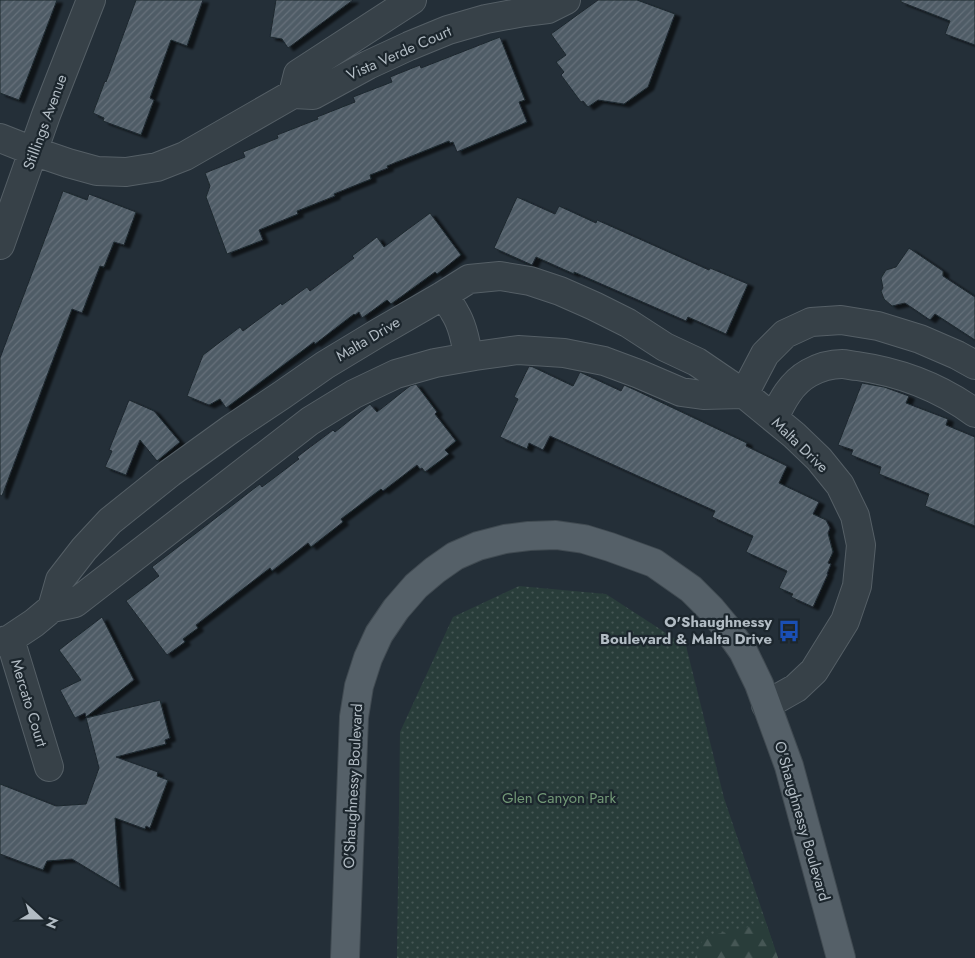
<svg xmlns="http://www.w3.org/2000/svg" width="975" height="958" font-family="Jost,sans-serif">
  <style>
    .grass { fill: url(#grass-dots) }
    .forest { fill: url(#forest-firs) }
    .building { fill: url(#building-hatch); stroke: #1e282f; filter: url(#shadow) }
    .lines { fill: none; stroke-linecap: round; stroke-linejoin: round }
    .minor-casing { stroke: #555f66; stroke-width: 30 }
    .major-casing { stroke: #404a51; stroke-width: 30 }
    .minor { stroke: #374148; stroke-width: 28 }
    .major { stroke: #556068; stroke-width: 28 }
    .labels { text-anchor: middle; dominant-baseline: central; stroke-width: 4.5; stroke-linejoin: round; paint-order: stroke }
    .street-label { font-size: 15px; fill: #b2bcc4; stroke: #1c262d }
    .poi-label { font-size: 15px; font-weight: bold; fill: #b2bcc4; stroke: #1c262d; text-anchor: end }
    .park-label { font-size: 15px; fill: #729876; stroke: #1c262d }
  </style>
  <defs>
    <pattern id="grass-dots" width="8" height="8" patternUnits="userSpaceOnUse" patternTransform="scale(1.25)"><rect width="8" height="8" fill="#293d3a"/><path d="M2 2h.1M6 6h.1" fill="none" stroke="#465755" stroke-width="1.8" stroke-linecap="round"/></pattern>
    <pattern id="forest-firs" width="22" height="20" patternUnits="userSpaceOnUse" patternTransform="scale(1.25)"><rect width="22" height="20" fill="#293d3a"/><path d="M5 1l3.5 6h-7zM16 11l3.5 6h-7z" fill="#465755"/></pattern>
    <pattern id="building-hatch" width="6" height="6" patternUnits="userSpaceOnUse" patternTransform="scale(1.25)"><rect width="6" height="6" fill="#4f5c66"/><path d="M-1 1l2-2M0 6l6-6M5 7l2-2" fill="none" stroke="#66717a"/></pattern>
    <filter id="shadow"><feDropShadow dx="5.5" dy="3" stdDeviation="1" flood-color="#0009"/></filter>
  </defs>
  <rect width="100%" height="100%" fill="#242f38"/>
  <!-- grass -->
  <path class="grass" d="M 519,586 L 606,594 L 686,646 L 724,798 L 778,958 L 397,958 L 400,732 L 453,617 Z"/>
  <!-- forest -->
  <path class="forest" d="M 766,923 L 778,958 L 695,958 L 704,937 Z"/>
  <!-- building -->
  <path class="building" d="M 0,0 L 57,0 L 19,100 L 0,93 Z
    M 136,0 L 203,0 L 187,46 L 171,40 L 150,98 L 154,100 L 141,135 L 103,121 L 104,118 L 93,113 L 105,81 L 106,82 Z
    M 276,0 L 353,0 L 288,48 L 282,39 L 270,37 Z
    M 598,0 L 637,0 L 675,14 L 648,87 L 624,104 L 598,100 L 588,107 L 583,101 L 581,102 L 561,75 L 564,72 L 556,62 L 566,55 L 551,34 Z
    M 901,0 L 975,0 L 975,45 L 945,34 L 950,21 L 901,2 Z
    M 500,37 L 525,100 L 519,102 L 527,122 L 457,152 L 453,142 L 450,143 L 449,141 L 387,166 L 388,168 L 370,175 L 371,179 L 334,194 L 335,196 L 297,211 L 298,214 L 259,230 L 263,240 L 227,254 L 206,197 L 210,186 L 205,173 L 245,157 L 243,152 L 278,138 L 277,135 L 318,119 L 317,117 L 355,102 L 353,97 L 392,82 L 390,77 L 420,65 L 421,68 Z
    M 63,191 L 87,200 L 89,194 L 136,212 L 124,245 L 114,242 L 104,267 L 100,266 L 82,313 L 72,309 L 2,496 L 0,495 L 0,358 Z
    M 517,197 L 555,214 L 559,206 L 596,223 L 597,220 L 709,270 L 710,268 L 748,284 L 726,334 L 688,317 L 686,321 L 574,272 L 574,274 L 536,257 L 532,265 L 494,248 Z
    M 430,213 L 461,255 L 437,274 L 435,272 L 391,304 L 387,300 L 362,318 L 359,312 L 355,315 L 354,314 L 315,344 L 314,342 L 226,408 L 220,399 L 209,405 L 187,396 L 203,355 L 240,327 L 243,331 L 281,303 L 282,305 L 307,287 L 310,291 L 354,258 L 352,256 L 377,237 L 384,247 Z
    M 909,248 L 943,271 L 943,276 L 975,297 L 975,340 L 935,314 L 930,320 L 905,303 L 892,306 L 884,299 L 881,291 L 883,288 L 881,278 L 886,270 L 896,267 Z
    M 529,366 L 533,367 L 573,386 L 580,372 L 621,391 L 624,385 L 633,389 L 747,443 L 746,446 L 787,466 L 779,483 L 819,502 L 813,514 L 826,520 L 830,528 L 828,533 L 833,552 L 828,563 L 831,564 L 827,574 L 828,574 L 813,607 L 791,597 L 793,594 L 779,588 L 787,571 L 746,552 L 753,536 L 712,517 L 715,511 L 550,436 L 543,450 L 529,443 L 527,449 L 500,437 L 518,399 L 514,397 Z
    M 862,383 L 884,387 L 909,396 L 906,403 L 948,419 L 946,425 L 975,437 L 975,526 L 925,506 L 929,494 L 879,474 L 881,467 L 851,455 L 853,450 L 838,445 Z
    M 416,384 L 437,412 L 435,414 L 456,441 L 445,450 L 449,454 L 425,472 L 422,468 L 420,469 L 417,465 L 383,491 L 381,489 L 341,519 L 343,522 L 311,547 L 308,543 L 272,571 L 270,568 L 196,625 L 198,628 L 183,639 L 185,642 L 167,655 L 126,601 L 159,576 L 152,567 L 260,484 L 262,487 L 299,459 L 297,457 L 333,430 L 335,432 L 370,404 L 377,412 L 410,386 Z
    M 129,400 L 154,411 L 180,442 L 157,461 L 140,440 L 126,475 L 105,467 L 112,451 L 109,450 Z
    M 102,617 L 134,680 L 86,717 L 85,713 L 75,718 L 60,690 L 81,680 L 59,650 Z
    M 160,700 L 170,738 L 165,740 L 166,744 L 116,757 L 158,772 L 157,776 L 168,780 L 150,828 L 146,826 L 145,829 L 115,818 L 120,888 L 72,859 L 47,861 L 43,870 L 0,854 L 0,784 L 56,806 L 86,804 L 99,768 L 86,718 Z"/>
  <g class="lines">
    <!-- minor casing -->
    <g class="minor-casing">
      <path id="minor" d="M 293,94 L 298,74 L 412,0
        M 0,138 L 33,151 L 68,163 L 97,171 L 126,172 L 157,167 L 185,156 L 293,94 L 313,95 L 368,65 L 409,46 L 448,30 L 486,19 L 524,12 L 548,9 L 566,0
        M 0,245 L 46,115 L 91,0
        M 442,296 C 447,301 452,307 455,313 C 463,326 466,342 468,357
        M 744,394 L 765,354 L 785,334 L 811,322 L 841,320 L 878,326 L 920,339 L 957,355 L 975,365
        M 774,418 C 782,401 791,383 809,373 C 818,368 831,364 842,364 C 847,364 852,366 857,366 C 899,372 941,388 975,413
        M 52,608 L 60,580 L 84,549 L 110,521 L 170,473 L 231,429 L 282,395 L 325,365 L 378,333 L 442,296 L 469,279 L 500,276 L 530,281 L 560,291 L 594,306 L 628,323 L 665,347 L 697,362 L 744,394 L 794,435 L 819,459 L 840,485 L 855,516 L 861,545 L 857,586 L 845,621 L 814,671 L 796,688 L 766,705
        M 10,639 L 49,767
        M 0,642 L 10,639 L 34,623 L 52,608 L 75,603 L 310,421 L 354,394 L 396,374 L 435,363 L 475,356 L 518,350 L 564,353 L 604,361 L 639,374 L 681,392 L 703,395 L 744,394"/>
    </g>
    <!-- major casing -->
    <g class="major-casing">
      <path id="major" d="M 345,958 L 354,717 L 359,686 L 368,658 L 379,634 L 396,609 L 416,586 L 435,570 L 455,556 L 478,546 L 505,539 L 529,536 L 556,535 L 584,539 L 610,547 L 654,563 L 691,589 L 711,609 L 726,627 L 743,651 L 759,684 L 789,766 L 841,958"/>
    </g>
    <!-- minor -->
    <use href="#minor" class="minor"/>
    <!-- major -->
    <use href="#major" class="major"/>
  </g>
  <!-- icons -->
  <defs>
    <g id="bus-bare" transform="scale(1.725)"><path d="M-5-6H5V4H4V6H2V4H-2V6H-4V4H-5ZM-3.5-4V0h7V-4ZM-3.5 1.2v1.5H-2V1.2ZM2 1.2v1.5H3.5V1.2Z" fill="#1a4fb4" stroke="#1c262d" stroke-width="2.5" paint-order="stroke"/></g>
  </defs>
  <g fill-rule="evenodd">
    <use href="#bus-bare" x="789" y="631"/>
  </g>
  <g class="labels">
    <!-- street labels -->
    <g class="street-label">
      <text transform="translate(399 53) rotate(-24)">Vista Verde Court</text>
      <text transform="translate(45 122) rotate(-70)">Stillings Avenue</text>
      <text transform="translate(368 339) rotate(-31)">Malta Drive</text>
      <text transform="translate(800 445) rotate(44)">Malta Drive</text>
      <text transform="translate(29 703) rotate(73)">Mercato Court</text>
      <text transform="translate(353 786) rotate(-87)">O'Shaughnessy Boulevard</text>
      <text transform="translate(802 821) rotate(74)">O'Shaughnessy Boulevard</text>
    </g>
    <!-- poi labels -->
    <g class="poi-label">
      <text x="772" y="622">O'Shaughnessy<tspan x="772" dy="17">Boulevard &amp; Malta Drive</tspan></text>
    </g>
    <!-- park labels -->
    <g class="park-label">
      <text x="559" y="798">Glen Canyon Park</text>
    </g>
  </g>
  <!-- north arrow -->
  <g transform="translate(40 918) rotate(111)" stroke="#1c262d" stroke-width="4" paint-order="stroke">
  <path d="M0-4L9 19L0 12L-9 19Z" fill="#b2bcc4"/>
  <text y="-8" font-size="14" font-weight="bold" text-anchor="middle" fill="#b2bcc4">N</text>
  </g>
</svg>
